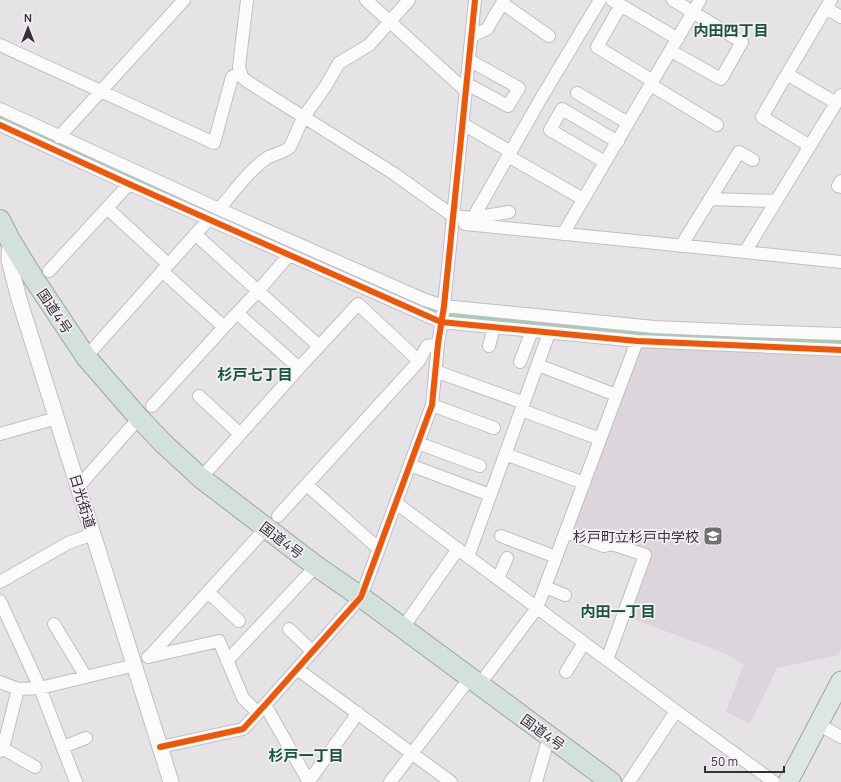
<svg xmlns="http://www.w3.org/2000/svg" width="841" height="782" font-family="Manrope,'Noto Sans JP',sans-serif">
  <style>
    .built { fill: #dcd5dc }
    .lines { fill: none; stroke-linecap: round; stroke-linejoin: round }
    .river { stroke: #9dcfb3; stroke-width: 19 }
    .minor-casing { stroke: #c2bfc2; stroke-width: 14 }
    .tertiary-casing { stroke: #c2bfc2; stroke-width: 17 }
    .primary-casing { stroke: #9aa7a1; stroke-width: 21 }
    .trunk-casing { stroke: #9aa7a1; stroke-width: 22 }
    .minor { stroke: #fbfbfb; stroke-width: 12 }
    .tertiary { stroke: #fbfbfb; stroke-width: 15 }
    .primary { stroke: #dee6e3; stroke-width: 19 }
    .trunk { stroke: #d4e0da; stroke-width: 20 }
    .cycleway-casing { stroke: #f4eff5; stroke-width: 8 }
    .cycleway { stroke: #e8590c; stroke-width: 6 }
    .labels { text-anchor: middle; dominant-baseline: central; stroke-width: 3.5; stroke-linejoin: round; paint-order: stroke }
    .street-label { font-size: 14px; fill: #343234; stroke: #f4eff5 }
    .poi-label { font-size: 14px; fill: #343234; stroke: #f4eff5; text-anchor: end }
    .neighbourhood-label { font-size: 15px; font-weight: bold; fill: #195538; stroke: #f4eff5 }
  </style>
  <rect width="100%" height="100%" fill="#e6e3e6"/>
  <!-- built -->
  <path class="built" d="M 641,346 L 841,352 L 841,648 L 839,655 L 777,668 L 750,724 L 726,712 L 743,665 L 729,655 L 628,617 L 651,555 L 604,543 L 570,530 Z"/>
  <g class="lines">
    <!-- river -->
    <path class="river" d="M 0,118 L 431,311 L 650,334 L 841,342"/>
    <!-- minor casing -->
    <g class="minor-casing">
      <path id="minor" d="M 247,0 L 239,67 L 242,77 L 248,82 L 393,173 L 453,216 L 473,218 L 509,212
        M 366,0 L 466,91
        M 612,0 L 678,39
        M 831,0 L 826,8 L 841,17
        M 502,3 L 549,36
        M 621,5 L 597,47 L 653,81
        M 472,36 L 487,29 L 504,0
        M 0,45 L 214,143 L 232,77 L 241,73
        M 671,51 L 721,79 L 742,42 L 673,0
        M 787,74 L 826,8
        M 467,84 L 508,106 L 519,88 L 469,60
        M 651,85 L 717,125
        M 577,93 L 628,123
        M 841,95 L 745,252 L 841,262
        M 0,109 L 219,209 L 425,300 L 444,306 L 654,327 L 747,331 L 841,334
        M 463,124 L 511,152
        M 0,125 L 129,184 L 441,322 L 637,341 L 841,350
        M 59,137 L 184,0
        M 810,146 L 762,117 L 787,74 L 836,103
        M 508,156 L 583,199
        M 605,162 L 550,130 L 562,109 L 618,142
        M 841,181 L 838,186 L 841,187
        M 710,199 L 776,201
        M 107,208 L 168,264
        M 219,209 C 233,193 249,170 267,158 C 274,154 283,153 290,147 L 303,118 L 325,87 L 339,63 L 369,45 L 409,0
        M 473,218 L 540,100 L 600,0
        M 465,224 L 745,252
        M 195,234 L 319,346
        M 563,234 L 700,0
        M 681,246 L 739,152 L 753,160
        M 49,271 L 129,184
        M 162,271 L 224,327 L 258,291 L 289,255
        M 237,313 L 299,368
        M 489,346 L 494,327
        M 86,357 L 209,219
        M 520,362 L 532,331
        M 538,365 L 616,395
        M 435,371 L 524,403
        M 199,396 L 240,434
        M 432,405 L 494,428
        M 152,406 L 224,327
        M 521,410 L 600,439
        M 0,434 L 57,418
        M 418,443 L 480,466
        M 505,454 L 584,483
        M 410,465 L 490,495
        M 201,478 L 299,368 L 358,304 L 419,361
        M 307,485 L 379,549
        M 78,487 L 139,418
        M 396,503 L 676,711 L 774,782
        M 278,516 L 419,361 L 427,346 L 438,344
        M 566,532 L 604,546 L 612,544 L 645,555 L 607,660
        M 501,536 L 556,557
        M 468,557 L 549,333
        M 498,579 L 507,558
        M 0,582 L 68,543 L 93,534
        M 545,587 L 565,595
        M 208,592 L 239,621
        M 0,601 L 40,688 L 76,782
        M 54,624 L 86,677
        M 289,629 L 312,651
        M 402,629 L 458,549
        M 148,657 L 219,641 L 243,698 L 258,713
        M 149,657 L 266,528
        M 227,661 L 316,566
        M 297,669 L 451,782
        M 566,672 L 584,643
        M 0,682 L 18,689 L 40,688 L 135,665
        M 479,685 L 537,608 L 637,341
        M 265,705 L 309,782
        M 818,724 L 841,737
        M 63,747 L 86,738
        M 160,747 L 243,729 L 265,705 L 361,597 L 432,405 L 438,344 L 444,306 L 475,0
        M 2,748 L 35,767
        M 0,751 L 4,744 L 18,689
        M 309,781 L 358,713
        M 390,782 L 470,678
        M 536,782 L 549,737
        M 629,782 L 676,711"/>
    </g>
    <!-- tertiary casing -->
    <g class="tertiary-casing">
      <path id="tertiary" d="M 10,240 L 9,260 L 19,299 L 171,782"/>
    </g>
    <!-- primary casing -->
    <g class="primary-casing">
      <path id="primary" d="M 788,782 L 841,681"/>
    </g>
    <!-- trunk casing -->
    <g class="trunk-casing">
      <path id="trunk" d="M 0,220 L 10,240 L 34,279 L 86,357 L 139,418 L 164,444 L 201,478 L 316,566 L 361,597 L 611,782"/>
    </g>
    <!-- minor -->
    <use href="#minor" class="minor"/>
    <!-- tertiary -->
    <use href="#tertiary" class="tertiary"/>
    <!-- primary -->
    <use href="#primary" class="primary"/>
    <!-- trunk -->
    <use href="#trunk" class="trunk"/>
    <!-- cycleway casing -->
    <g class="cycleway-casing">
      <path id="cycleway" d="M 0,125 L 129,184 L 441,322 L 637,341 L 841,350
        M 160,747 L 243,729 L 265,705 L 361,597 L 432,405 L 438,344 L 444,306 L 475,0"/>
    </g>
    <!-- cycleway -->
    <use href="#cycleway" class="cycleway"/>
  </g>
  <!-- icons -->
  <defs>
    <g id="school-square" transform="scale(1)"><rect x="-9" y="-9" width="18" height="18" rx="4" fill="#727072" stroke="#f4eff5"/><path d="M0-5L7-2L0 1L-7-2ZM-4 1L0 2.5L4 1V4Q0 6-4 4Z" fill="#fff"/></g>
  </defs>
  <g fill-rule="evenodd">
    <use href="#school-square" x="713" y="536"/>
  </g>
  <g class="labels">
    <!-- street labels -->
    <g class="street-label">
      <text transform="translate(55 311) rotate(56)">国道4号</text>
      <text transform="translate(83 501) rotate(73)">日光街道</text>
      <text transform="translate(282 540) rotate(37)">国道4号</text>
      <text transform="translate(543 732) rotate(36)">国道4号</text>
    </g>
    <!-- poi labels -->
    <g class="poi-label">
      <text x="699" y="536">杉戸町立杉戸中学校</text>
    </g>
    <!-- neighbourhood labels -->
    <g class="neighbourhood-label">
      <text x="731" y="30">内田四丁目</text>
      <text x="255" y="374">杉戸七丁目</text>
      <text x="618" y="611">内田一丁目</text>
      <text x="306" y="755">杉戸一丁目</text>
    </g>
  </g>
  <!-- north arrow -->
  <g transform="translate(28 28)" stroke="#f4eff5" stroke-width="3" paint-order="stroke">
  <path d="M0-3L7 15L0 10L-7 15Z" fill="#343234"/>
  <text y="-6" font-size="11" font-weight="bold" text-anchor="middle" fill="#343234">N</text>
  </g>
  <!-- scale -->
  <path d="M705 766v6h79v-6" fill="none" stroke="#343234" stroke-width="2"/>
  <text x="711" y="766" font-size="12" fill="#343234" stroke="#f4eff5" stroke-width="3" paint-order="stroke">50 m</text>
</svg>
